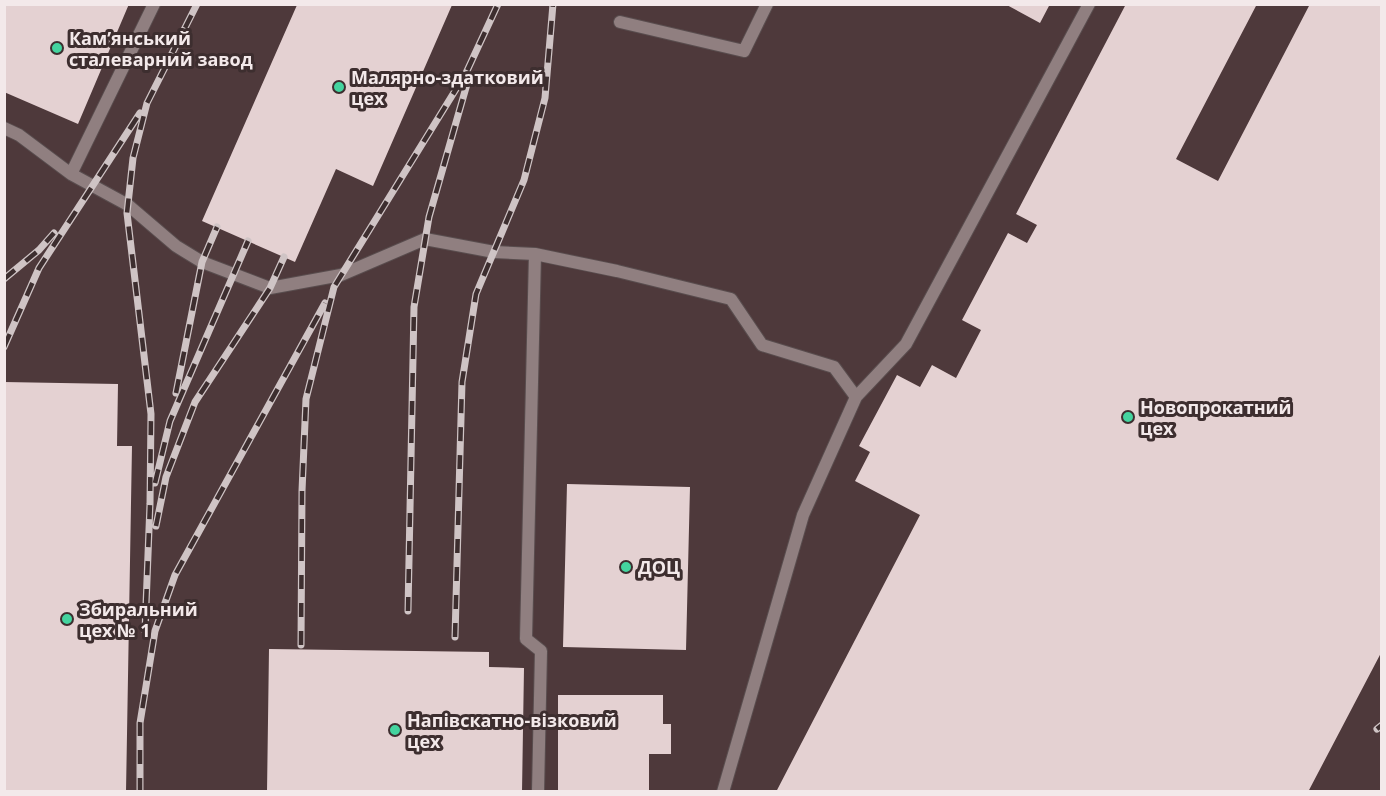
<svg xmlns="http://www.w3.org/2000/svg" width="1386" height="796" font-family="'Open Sans',sans-serif">
  <style>
    .built { fill: #4e393b }
    .building { fill: #e4d1d2 }
    .lines { fill: none; stroke-linecap: round; stroke-linejoin: round }
    .lane-casing { stroke: #594d4e; stroke-width: 14 }
    .lane { stroke: #907f80; stroke-width: 12 }
    .rail-casing { stroke: #cfc4c5; stroke-width: 7 }
    .rail { stroke: #3d2e2f; stroke-width: 4.5; stroke-dasharray: 14; stroke-linecap: butt }
    .poi-dot { fill: #44d49f; stroke: #3d2e2f; stroke-width: 2 }
    .labels { text-anchor: middle; dominant-baseline: central; stroke-width: 6; stroke-linejoin: round; paint-order: stroke }
    .poi-label { font-size: 18px; font-weight: bold; fill: #f3e9ea; stroke: #3d2e2f; text-anchor: start }
  </style>
  <rect width="100%" height="100%" fill="#3d2e2f"/>
  <!-- built -->
  <path class="built" d="M 5,5 L 1381,5 L 1381,791 L 5,792 Z"/>
  <!-- building -->
  <path class="building" d="M 4,4 L 129,4 L 78,124 L 4,92 Z
    M 1005,4 L 1050,4 L 1040,23 Z
    M 1126,4 L 1257,4 L 1176,159 L 1218,181 L 1310,4 L 1382,4 L 1382,651 L 1308,792 L 776,792 L 920,515 L 855,481 L 870,452 L 859,446 L 897,375 L 920,387 L 932,365 L 956,378 L 981,330 L 962,320 L 1008,233 L 1027,243 L 1037,225 L 1016,214 Z
    M 297,5 L 452,5 L 373,186 L 336,169 L 295,262 L 202,221 Z
    M 4,382 L 118,384 L 117,446 L 132,446 L 126,792 L 4,792 Z
    M 567,484 L 690,487 L 686,650 L 563,647 Z
    M 269,649 L 489,652 L 489,667 L 524,668 L 522,792 L 267,792 Z
    M 558,695 L 663,695 L 663,724 L 671,724 L 671,754 L 649,754 L 649,792 L 558,792 Z"/>
  <g class="lines">
    <!-- lane casing -->
    <g class="lane-casing">
      <path id="lane" d="M 620,22 L 744,51 L 767,4
        M 4,128 L 19,135 L 71,174 L 128,205 L 176,246 L 202,262 L 270,288 L 341,275 L 425,239 L 494,252 L 535,254 L 617,271 L 731,299 L 762,345 L 834,367 L 856,397
        M 71,174 L 154,4
        M 535,254 L 526,639 L 541,651 L 538,792
        M 723,792 L 803,515 L 856,397 L 906,344 L 1089,4"/>
    </g>
    <!-- lane -->
    <use href="#lane" class="lane"/>
    <!-- rail casing -->
    <g class="rail-casing">
      <path id="rail" d="M 4,279 L 39,250 L 54,233
        M 4,347 L 39,268 L 140,113
        M 176,393 L 202,262 L 217,227
        M 155,483 L 170,421 L 248,241
        M 156,526 L 166,477 L 195,402 L 270,288 L 284,257
        M 408,611 L 414,307 L 429,217 L 469,77
        M 145,631 L 150,504 L 151,414 L 127,213 L 133,158 L 147,103 L 197,4
        M 455,637 L 462,382 L 476,294 L 524,180 L 545,98 L 553,4
        M 301,645 L 302,491 L 306,399 L 334,287 L 466,73 L 498,4
        M 1377,729 L 1382,725
        M 140,792 L 140,723 L 155,631 L 175,575 L 325,303"/>
    </g>
    <!-- rail -->
    <use href="#rail" class="rail"/>
  </g>
  <!-- markers -->
  <g class="poi-dot">
    <circle cx="57" cy="48" r="6"/>
    <circle cx="339" cy="87" r="6"/>
    <circle cx="1128" cy="417" r="6"/>
    <circle cx="626" cy="567" r="6"/>
    <circle cx="67" cy="619" r="6"/>
    <circle cx="395" cy="730" r="6"/>
  </g>
  <g class="labels">
    <!-- poi labels -->
    <g class="poi-label">
      <text x="69" y="38">Кам’янський<tspan x="69" dy="21">сталеварний завод</tspan></text>
      <text x="351" y="77">Малярно-здатковий<tspan x="351" dy="21">цех</tspan></text>
      <text x="1140" y="407">Новопрокатний<tspan x="1140" dy="21">цех</tspan></text>
      <text x="638" y="567">ДОЦ</text>
      <text x="79" y="609">Збиральний<tspan x="79" dy="21">цех № 1</tspan></text>
      <text x="407" y="720">Напівскатно-візковий<tspan x="407" dy="21">цех</tspan></text>
    </g>
  </g>
  <!-- border -->
  <rect width="1386" height="796" fill="none" stroke="#f3e9ea" stroke-width="12"/>
</svg>
